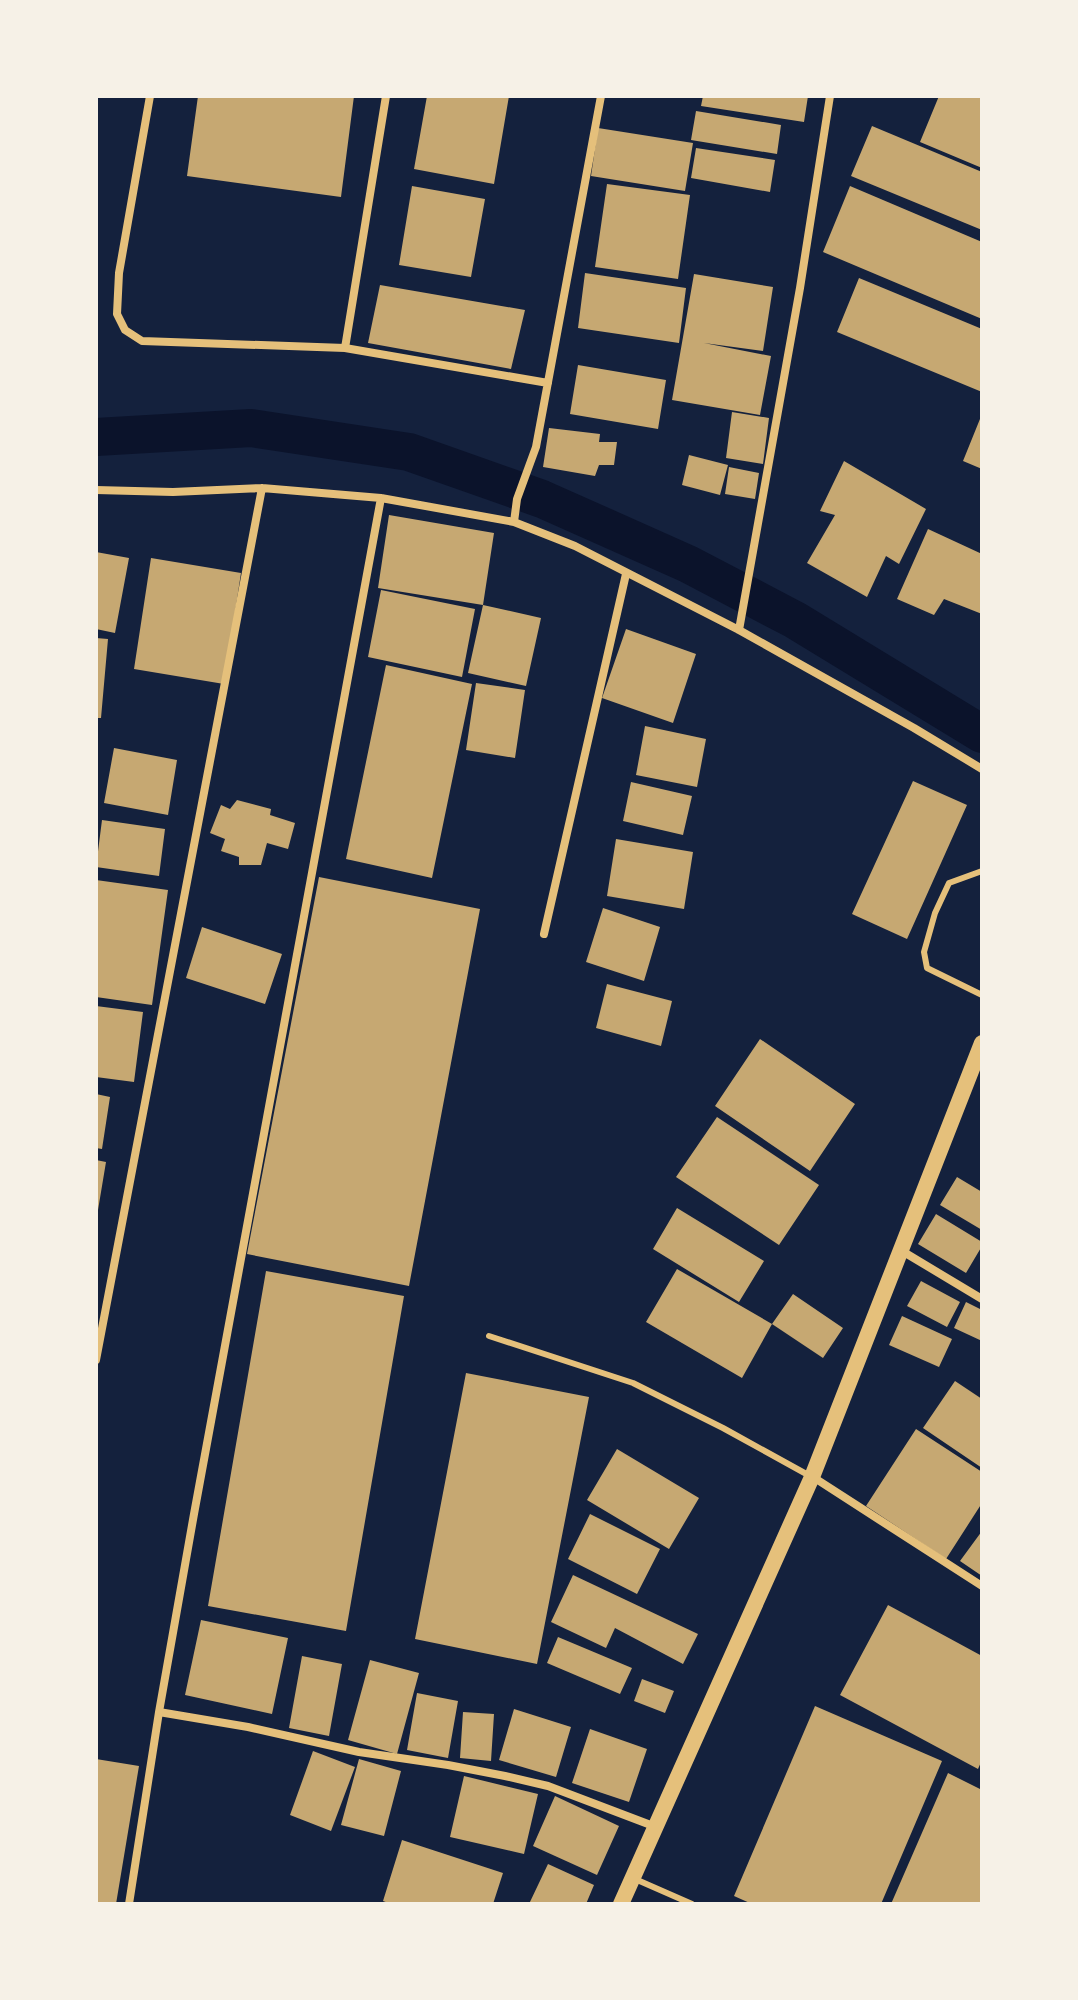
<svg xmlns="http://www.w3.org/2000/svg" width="1078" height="2000" font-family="Jost,sans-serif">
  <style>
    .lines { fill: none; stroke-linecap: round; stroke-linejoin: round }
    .canal { stroke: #0b132b; stroke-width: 38 }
    .building { fill: #c6a872 }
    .service { stroke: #e5c07b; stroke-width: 6 }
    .minor { stroke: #e5c07b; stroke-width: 8 }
    .secondary { stroke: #e5c07b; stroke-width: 16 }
  </style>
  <rect width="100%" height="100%" fill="#14213d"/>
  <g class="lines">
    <!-- canal -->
    <path class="canal" d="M 96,437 L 251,428 L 409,452 L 542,499 L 688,564 L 795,620 L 982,734"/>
  </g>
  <!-- building -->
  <path class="building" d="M 198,96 L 354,96 L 341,197 L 187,176 Z
    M 427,96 L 509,96 L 494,184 L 414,169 Z
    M 703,96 L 808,96 L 804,122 L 701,106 Z
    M 939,96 L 982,96 L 982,168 L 920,142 Z
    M 696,111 L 781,125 L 777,154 L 691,140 Z
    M 872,126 L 982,172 L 982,230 L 851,176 Z
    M 598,128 L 693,143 L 685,191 L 591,176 Z
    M 696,148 L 775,160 L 770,192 L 691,178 Z
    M 607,184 L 690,195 L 678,279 L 595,267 Z
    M 412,186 L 485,199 L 471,277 L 399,265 Z
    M 850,186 L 982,242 L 982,319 L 823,252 Z
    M 585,273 L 686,288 L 679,343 L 578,328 Z
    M 694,274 L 773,287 L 763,351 L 704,343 L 771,356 L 760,415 L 672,400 Z
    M 859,278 L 982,329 L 982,392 L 837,332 Z
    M 380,285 L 525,310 L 511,369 L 368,343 Z
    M 578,365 L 666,380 L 658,429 L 570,414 Z
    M 732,412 L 769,418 L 763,464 L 726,458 Z
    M 982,414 L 982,469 L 963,461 Z
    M 549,428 L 600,434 L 599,442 L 617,442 L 614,465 L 599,465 L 595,476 L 543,467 Z
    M 689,455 L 728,465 L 720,495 L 682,485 Z
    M 844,461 L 926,509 L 899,564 L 886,556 L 867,597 L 807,563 L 835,515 L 820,511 Z
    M 729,467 L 759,473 L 755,499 L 725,494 Z
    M 389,515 L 494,533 L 483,605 L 378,588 Z
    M 928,529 L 982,554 L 982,614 L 944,599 L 934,615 L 897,599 Z
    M 96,552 L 129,558 L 115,633 L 96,629 Z
    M 151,558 L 241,573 L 224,684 L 134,669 Z
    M 381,590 L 475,609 L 462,677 L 368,657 Z
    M 483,605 L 541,618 L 526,686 L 468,673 Z
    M 626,629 L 696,654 L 673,723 L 602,698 Z
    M 96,638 L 108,639 L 101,718 L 96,718 Z
    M 386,665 L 472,684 L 432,878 L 346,859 Z
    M 476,683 L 525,690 L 515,758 L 466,750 Z
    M 645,726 L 706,739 L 697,787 L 636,775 Z
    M 114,748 L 177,760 L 168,815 L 104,803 Z
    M 913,781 L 967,805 L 907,939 L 852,914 Z
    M 631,782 L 692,796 L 683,835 L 623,821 Z
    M 237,800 L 271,809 L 270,815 L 295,823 L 288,849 L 267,843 L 261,865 L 239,865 L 239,857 L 221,851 L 225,839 L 210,833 L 221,805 L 230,809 Z
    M 102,820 L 165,829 L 159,876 L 96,867 Z
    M 616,839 L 693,852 L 684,909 L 607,896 Z
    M 319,877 L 480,909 L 409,1286 L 247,1254 Z
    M 96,880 L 168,890 L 152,1005 L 96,997 Z
    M 603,908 L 660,927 L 644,981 L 586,962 Z
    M 202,927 L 282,954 L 265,1004 L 186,978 Z
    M 607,984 L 672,1001 L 661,1046 L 596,1028 Z
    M 96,1006 L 143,1012 L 134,1082 L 96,1077 Z
    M 760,1039 L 855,1104 L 810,1171 L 715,1106 Z
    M 96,1094 L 110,1097 L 102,1149 L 96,1148 Z
    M 717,1117 L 819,1185 L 779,1245 L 676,1177 Z
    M 96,1160 L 106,1162 L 98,1210 L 96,1210 Z
    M 957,1177 L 982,1192 L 982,1230 L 940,1205 Z
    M 677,1208 L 764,1261 L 739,1302 L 653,1249 Z
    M 936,1214 L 982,1242 L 982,1246 L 966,1273 L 918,1244 Z
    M 677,1269 L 772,1324 L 742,1378 L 646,1322 Z
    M 266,1271 L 404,1296 L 346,1631 L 208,1606 Z
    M 921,1281 L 960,1302 L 947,1327 L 907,1306 Z
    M 793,1294 L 843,1328 L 823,1358 L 772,1324 Z
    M 966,1302 L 982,1310 L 982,1341 L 954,1328 Z
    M 902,1316 L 952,1339 L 939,1367 L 889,1345 Z
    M 466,1373 L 589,1397 L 537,1664 L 415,1639 Z
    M 955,1381 L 982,1399 L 982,1468 L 923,1428 Z
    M 916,1429 L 982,1472 L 982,1503 L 946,1559 L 866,1506 Z
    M 617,1449 L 699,1498 L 669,1549 L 587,1500 Z
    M 590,1514 L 660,1549 L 637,1594 L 568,1559 Z
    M 982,1531 L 982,1576 L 960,1561 Z
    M 573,1575 L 698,1634 L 683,1664 L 615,1628 L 606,1648 L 551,1622 Z
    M 888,1605 L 982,1656 L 982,1760 L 978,1769 L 840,1695 Z
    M 201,1620 L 288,1638 L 272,1714 L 185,1695 Z
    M 558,1637 L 632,1668 L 620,1694 L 547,1663 Z
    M 302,1656 L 342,1664 L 329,1736 L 289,1728 Z
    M 370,1660 L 419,1673 L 397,1754 L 348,1740 Z
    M 642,1679 L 674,1691 L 665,1713 L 634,1701 Z
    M 417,1693 L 458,1701 L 448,1758 L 407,1750 Z
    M 815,1706 L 942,1761 L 881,1904 L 752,1904 L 734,1896 Z
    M 514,1709 L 571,1727 L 556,1777 L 499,1760 Z
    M 463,1712 L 494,1714 L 491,1761 L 460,1758 Z
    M 590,1729 L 647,1749 L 629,1802 L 572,1783 Z
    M 313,1751 L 355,1767 L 331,1831 L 290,1815 Z
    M 96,1759 L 139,1766 L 116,1904 L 96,1902 Z
    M 359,1759 L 401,1771 L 384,1836 L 341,1825 Z
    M 948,1773 L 982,1790 L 982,1904 L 891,1904 Z
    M 464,1776 L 538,1794 L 524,1854 L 450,1837 Z
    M 555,1796 L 619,1826 L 597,1875 L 533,1846 Z
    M 402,1840 L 503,1873 L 493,1904 L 391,1904 L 383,1901 Z
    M 548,1864 L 594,1885 L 586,1904 L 529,1904 Z"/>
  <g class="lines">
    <!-- service -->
    <path class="service" d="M 982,871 L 949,883 L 935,913 L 924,952 L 927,968 L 982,995
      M 489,1336 L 633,1383 L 723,1428 L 810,1476
      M 635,1879 L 692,1904"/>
    <!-- minor -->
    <path class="minor" d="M 150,96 L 119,273 L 117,314 L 125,330 L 142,341 L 345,348 L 548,383
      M 345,348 L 386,96
      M 96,490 L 173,492 L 262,488 L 381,498 L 514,522 L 575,546 L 739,630 L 914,728 L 982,769
      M 514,522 L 517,499 L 536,447 L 601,96
      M 739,630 L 800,288 L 830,96
      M 544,934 L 626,574
      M 902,1251 L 982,1299
      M 96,1360 L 262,488
      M 813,1477 L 982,1586
      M 159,1712 L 248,1727 L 359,1752 L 448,1765 L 505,1776 L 548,1786 L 656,1827
      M 129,1904 L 159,1712 L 194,1514 L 381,498"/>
    <!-- secondary -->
    <path class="secondary" d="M 621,1904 L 812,1477 L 982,1043"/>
  </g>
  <!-- border -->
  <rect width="1078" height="2000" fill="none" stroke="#f6f1e7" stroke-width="196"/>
</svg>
